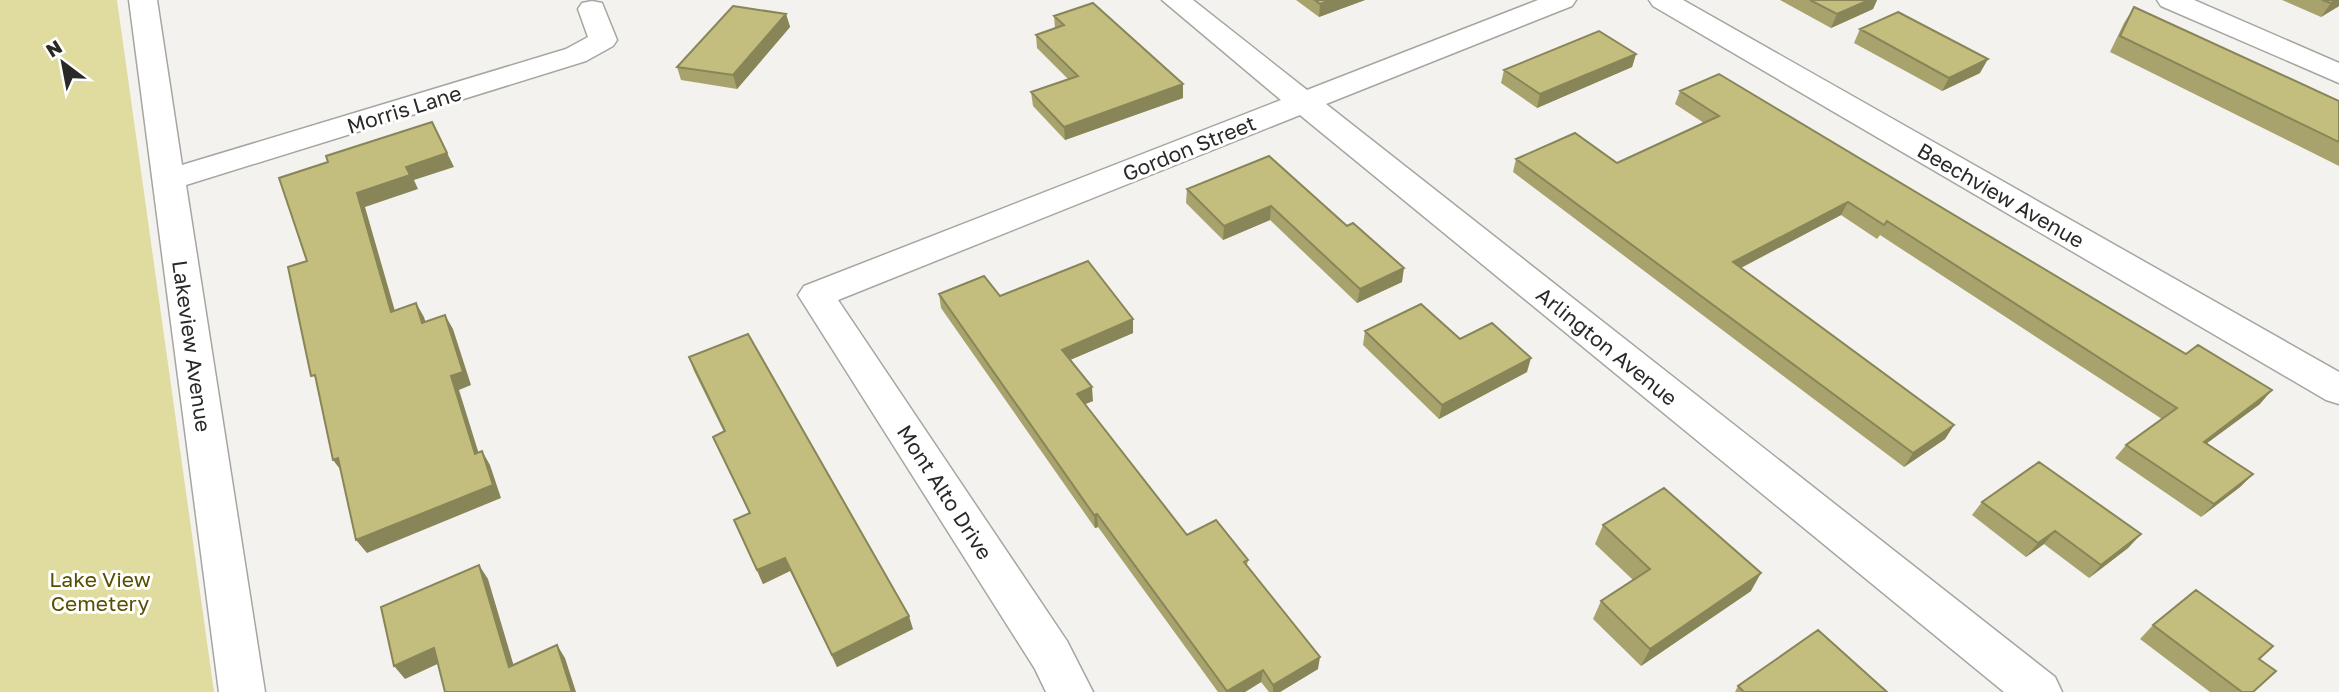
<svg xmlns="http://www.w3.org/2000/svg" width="2339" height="692" font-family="'Golos Text',sans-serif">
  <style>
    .green { fill: #e0db9e }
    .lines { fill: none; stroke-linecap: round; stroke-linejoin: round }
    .minor-casing { stroke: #a6a6a1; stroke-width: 3 }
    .minor { fill: #fff; fill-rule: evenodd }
    .wall { fill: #a8a36c }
    .shaded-wall { fill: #888558 }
    .building { fill: #c3be7e; stroke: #888558; stroke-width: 2 }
    .labels { text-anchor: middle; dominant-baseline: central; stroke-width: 6; stroke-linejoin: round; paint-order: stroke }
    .street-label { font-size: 21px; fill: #292927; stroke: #fff }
    .park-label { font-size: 21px; fill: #575000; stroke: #fff }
  </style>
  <rect width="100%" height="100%" fill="#f3f2ee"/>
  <!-- green -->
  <path class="green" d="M 0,0 L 117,0 L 214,692 L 0,692 Z"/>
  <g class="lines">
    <!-- minor casing -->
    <g class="minor-casing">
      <path id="minor" d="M 129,0 L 157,0 L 182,165 L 566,49 L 588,37 L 578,9 L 582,3 L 592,1 L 602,3 L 617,40 L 613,46 L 586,61 L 186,185 L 265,692 L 219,692 Z
        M 1162,0 L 1193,0 L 1307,90 L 1538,0 L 1576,0 L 1572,6 L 1326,104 L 2055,677 L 2062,692 L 2004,692 L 1300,115 L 838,300 L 1067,641 L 1093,692 L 1046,692 L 1035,669 L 798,295 L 804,286 L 1281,100 Z
        M 1649,0 L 1683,0 L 2339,372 L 2339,404 L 2326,400 L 1653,6 Z
        M 2157,0 L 2194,0 L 2339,63 L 2339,83 L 2161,6 Z"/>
    </g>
    <!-- minor -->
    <use href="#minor" class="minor"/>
  </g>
  <!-- wall -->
  <path class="wall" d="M 1296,0 L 1365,0 L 1319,17 Z
    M 1780,0 L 1877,0 L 1873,9 L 1831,28 Z
    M 2282,0 L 2339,0 L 2339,6 L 2321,17 Z
    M 2134,7 L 2339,101 L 2339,166 L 2110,52 L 2124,23 Z
    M 786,14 L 790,27 L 737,89 L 681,80 L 677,67 Z
    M 1054,16 L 1183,84 L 1183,98 L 1065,140 L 1033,106 L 1031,92 L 1068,79 L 1037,48 L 1036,35 L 1055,28 Z
    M 1860,29 L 1980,73 L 1942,91 L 1854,43 Z
    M 1636,54 L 1632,67 L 1537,108 L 1501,83 L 1504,70 Z
    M 1680,91 L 2260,404 L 2207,443 L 2253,474 L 2240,487 L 2201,517 L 2115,458 L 2126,445 L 2162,419 L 1880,235 L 1877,239 L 1841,215 L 1741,268 L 1954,425 L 1945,439 L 1904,467 L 1513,172 L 1516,159 L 1617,163 L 1704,123 L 1675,104 Z
    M 1269,156 L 1347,226 L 1402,282 L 1357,303 L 1270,220 L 1223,240 L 1186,203 L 1187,189 Z
    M 939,294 L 1133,319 L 1133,333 L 1070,360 L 1093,401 L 1085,404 L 1187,535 L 1248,560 L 1247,565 L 1318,669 L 1280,692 L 1269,692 L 1261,682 L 1245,692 L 1218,692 L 1098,527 L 1095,528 L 941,308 Z
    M 1365,331 L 1460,339 L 1527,372 L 1439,419 L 1363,345 Z
    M 689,357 L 913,629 L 837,667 L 790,571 L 763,584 L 734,520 L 749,513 L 713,437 L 724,432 L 694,371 Z
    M 1982,502 L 2141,534 L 2128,548 L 2089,578 L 2044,544 L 2026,557 L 1972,515 Z
    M 1603,525 L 1751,591 L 1641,666 L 1593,619 L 1601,601 L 1633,580 L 1595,544 Z
    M 2153,625 L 2259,659 L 2253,692 L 2210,692 L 2140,639 Z
    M 1738,686 L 1887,692 L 1735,692 Z"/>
  <!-- shaded-wall -->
  <path class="shaded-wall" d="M 1330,0 L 1365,0 L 1319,17 L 1320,4 Z
    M 1869,0 L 1877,0 L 1873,9 L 1831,28 L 1837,14 Z
    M 2336,0 L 2339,0 L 2339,6 L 2321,17 L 2331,3 Z
    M 786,14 L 790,27 L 737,89 L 733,75 Z
    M 1636,54 L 1632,67 L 1537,108 L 1540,94 Z
    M 1988,59 L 1980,73 L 1942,91 L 1949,78 Z
    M 1183,84 L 1183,98 L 1065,140 L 1064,127 Z
    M 432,122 L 454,167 L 414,180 L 418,189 L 365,207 L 399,325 L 391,312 L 357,193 L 406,167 Z
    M 1848,202 L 1841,215 L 1727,275 L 1733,262 Z
    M 1271,206 L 1270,220 L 1223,240 L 1224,226 Z
    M 1404,268 L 1402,282 L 1357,303 L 1360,289 Z
    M 416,303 L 424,317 L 430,337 L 422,323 Z
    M 445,315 L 453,329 L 471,385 L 459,390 L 483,467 L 475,454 L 451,376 Z
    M 1133,319 L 1133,333 L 1063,363 L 1062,350 Z
    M 1531,358 L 1527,372 L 1439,419 L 1442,405 Z
    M 1092,387 L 1093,401 L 1078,407 L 1077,394 Z
    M 2272,390 L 2260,404 L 2191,455 L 2204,442 Z
    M 1954,425 L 1945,439 L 1904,467 L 1913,453 Z
    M 482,451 L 490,465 L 501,498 L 367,553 L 356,540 Z
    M 338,458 L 343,473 L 333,460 Z
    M 2253,474 L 2240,487 L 2201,517 L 2214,504 Z
    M 1097,514 L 1098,527 L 1095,528 L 1094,515 Z
    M 2055,531 L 2044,544 L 2026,557 L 2038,543 Z
    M 2141,534 L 2128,548 L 2089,578 L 2101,565 Z
    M 785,558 L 790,571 L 763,584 L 757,570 Z
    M 479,565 L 488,579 L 518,680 L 509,667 Z
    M 1761,573 L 1751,591 L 1641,666 L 1650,649 Z
    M 909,616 L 913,629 L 837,667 L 832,655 Z
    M 557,645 L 565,658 L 576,692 L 572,692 Z
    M 434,648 L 444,661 L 405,679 L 394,666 Z
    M 1320,657 L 1318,669 L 1280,692 L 1273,692 L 1273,685 Z
    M 1263,670 L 1261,682 L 1245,692 L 1227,692 Z"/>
  <!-- building -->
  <path class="building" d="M 1315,0 L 1330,0 L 1320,4 Z
    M 1810,0 L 1869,0 L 1837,14 Z
    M 2322,0 L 2336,0 L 2331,3 Z
    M 1093,3 L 1183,84 L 1064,127 L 1031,92 L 1078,76 L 1036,35 L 1064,25 L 1054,16 Z
    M 733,6 L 786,14 L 733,75 L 677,67 Z
    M 2134,7 L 2339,101 L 2339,142 L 2120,36 Z
    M 1898,12 L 1988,59 L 1949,78 L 1860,29 Z
    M 1599,31 L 1636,54 L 1540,94 L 1504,70 Z
    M 1719,74 L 2186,354 L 2198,345 L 2272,390 L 2204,442 L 2253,474 L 2214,504 L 2126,445 L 2177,408 L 1887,221 L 1884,225 L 1848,202 L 1733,262 L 1954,425 L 1913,453 L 1516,159 L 1575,133 L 1617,163 L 1719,116 L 1680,91 Z
    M 432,122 L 447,153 L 406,167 L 410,175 L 357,193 L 391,312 L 416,303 L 422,323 L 445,315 L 463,372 L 451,376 L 475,454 L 482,451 L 493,485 L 356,540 L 338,458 L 333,460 L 315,375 L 311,376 L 288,267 L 307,261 L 279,178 L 328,162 L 326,156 Z
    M 1269,156 L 1347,226 L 1353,223 L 1404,268 L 1360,289 L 1271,206 L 1224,226 L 1187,189 Z
    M 1088,261 L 1133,319 L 1062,350 L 1092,387 L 1077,394 L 1187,535 L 1216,520 L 1248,560 L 1244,562 L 1320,657 L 1273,685 L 1263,670 L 1227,691 L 1097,514 L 1094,515 L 939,294 L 984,276 L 1000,296 Z
    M 1421,304 L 1460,339 L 1492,323 L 1531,358 L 1442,405 L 1365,331 Z
    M 748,334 L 909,616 L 832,655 L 785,558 L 757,570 L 734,520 L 750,513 L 713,437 L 725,431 L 689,357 Z
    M 2039,462 L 2141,534 L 2101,565 L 2055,531 L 2038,543 L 1982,502 Z
    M 1664,488 L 1761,573 L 1650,649 L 1601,601 L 1650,569 L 1603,525 Z
    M 479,565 L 509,667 L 557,645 L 572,692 L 445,692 L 434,648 L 394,666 L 381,607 Z
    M 2196,590 L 2273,646 L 2259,659 L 2276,671 L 2253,692 L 2242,692 L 2153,625 Z
    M 1818,630 L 1887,692 L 1744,692 L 1738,686 Z"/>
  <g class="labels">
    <!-- street labels -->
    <g class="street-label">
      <text transform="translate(404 109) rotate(-17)">Morris Lane</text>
      <text transform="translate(1189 148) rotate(-22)">Gordon Street</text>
      <text transform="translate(2001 195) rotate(30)">Beechview Avenue</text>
      <text transform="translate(192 346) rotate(82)">Lakeview Avenue</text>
      <text transform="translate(1607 346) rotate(39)">Arlington Avenue</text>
      <text transform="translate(945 492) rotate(57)">Mont Alto Drive</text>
    </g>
    <!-- park labels -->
    <g class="park-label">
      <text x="100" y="579">Lake View<tspan x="100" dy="24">Cemetery</tspan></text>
    </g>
  </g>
  <!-- north arrow -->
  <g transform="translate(63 63) rotate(328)" stroke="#ffffff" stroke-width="5" paint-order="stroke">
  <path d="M0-5L12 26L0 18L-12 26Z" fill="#292927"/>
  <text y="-10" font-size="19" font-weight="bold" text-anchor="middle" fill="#292927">N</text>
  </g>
</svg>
